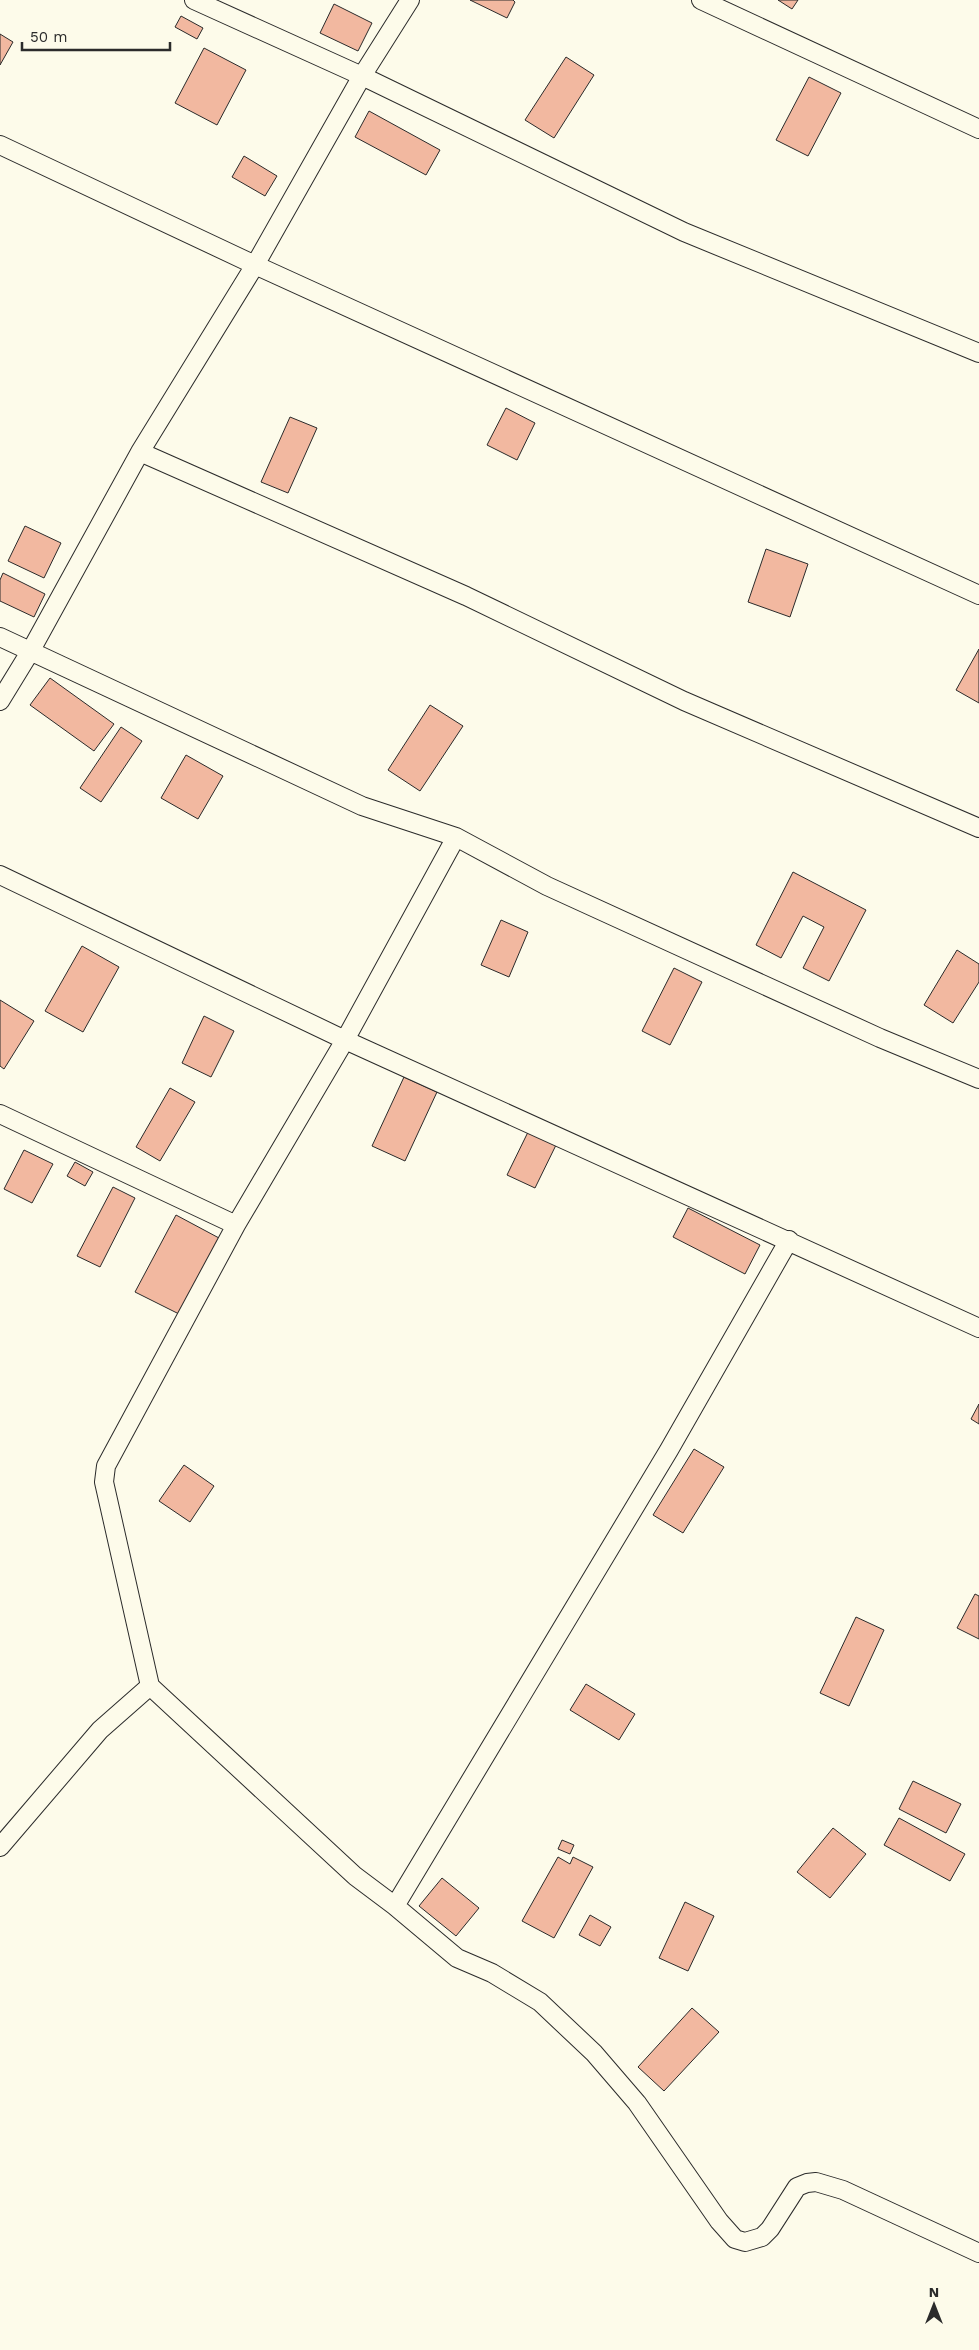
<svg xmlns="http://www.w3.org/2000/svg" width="979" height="2350" font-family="'Work Sans',sans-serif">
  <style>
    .building { fill: #f2b8a0; stroke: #2b2b2b }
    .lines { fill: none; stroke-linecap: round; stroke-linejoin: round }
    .street-casing { stroke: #2b2b2b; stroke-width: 20 }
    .street { stroke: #fdfbea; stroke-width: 18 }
  </style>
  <rect width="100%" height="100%" fill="#fdfbea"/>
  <!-- building -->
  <path class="building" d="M 470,0 L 513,0 L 515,2 L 507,18 Z
    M 778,0 L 798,0 L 792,9 Z
    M 334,4 L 372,23 L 358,51 L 320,33 Z
    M 181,16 L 203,28 L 197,39 L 175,27 Z
    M 0,34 L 13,42 L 0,65 Z
    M 204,48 L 246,70 L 217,125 L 175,103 Z
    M 566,57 L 594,75 L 554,138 L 525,120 Z
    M 809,77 L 841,93 L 808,156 L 776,140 Z
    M 369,111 L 440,150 L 426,175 L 355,137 Z
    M 244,156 L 277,176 L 265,196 L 232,177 Z
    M 506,408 L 535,423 L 517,460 L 487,445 Z
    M 290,417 L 317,428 L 288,493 L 261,482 Z
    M 25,526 L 61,543 L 44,578 L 8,561 Z
    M 766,549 L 808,564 L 790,617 L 748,602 Z
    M 3,573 L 45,594 L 34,617 L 0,601 L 0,580 Z
    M 979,649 L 979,703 L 956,690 Z
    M 50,678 L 114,724 L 94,751 L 30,705 Z
    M 430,705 L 463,726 L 420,791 L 388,770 Z
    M 121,727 L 142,741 L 101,802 L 80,788 Z
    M 186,755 L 223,776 L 198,819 L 161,798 Z
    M 793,872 L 866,910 L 829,981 L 803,968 L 824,927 L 803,916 L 781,958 L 756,945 Z
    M 501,920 L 528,932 L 509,977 L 481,965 Z
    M 82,946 L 119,967 L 83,1032 L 45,1011 Z
    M 957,950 L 979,964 L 979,982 L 953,1023 L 924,1005 Z
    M 674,968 L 702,982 L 670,1045 L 642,1031 Z
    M 0,1000 L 34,1021 L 4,1069 L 0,1066 Z
    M 204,1016 L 234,1031 L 211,1077 L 182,1063 Z
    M 404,1077 L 437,1092 L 405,1161 L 372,1146 Z
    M 170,1088 L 195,1102 L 160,1161 L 136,1147 Z
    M 529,1130 L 557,1143 L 535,1188 L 507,1175 Z
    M 24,1150 L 53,1164 L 32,1203 L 4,1189 Z
    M 75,1162 L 93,1172 L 85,1186 L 67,1176 Z
    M 113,1187 L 135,1198 L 100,1267 L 77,1256 Z
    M 688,1208 L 760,1245 L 745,1274 L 673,1237 Z
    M 176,1215 L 219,1238 L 179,1314 L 135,1292 Z
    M 979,1404 L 979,1424 L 971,1419 Z
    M 694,1449 L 724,1467 L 683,1533 L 653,1515 Z
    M 184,1465 L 214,1486 L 190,1522 L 159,1501 Z
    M 975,1594 L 979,1596 L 979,1639 L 957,1628 Z
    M 856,1617 L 884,1630 L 849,1706 L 820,1693 Z
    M 586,1684 L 635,1714 L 619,1740 L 570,1710 Z
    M 913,1781 L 961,1804 L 946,1833 L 899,1809 Z
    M 899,1818 L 965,1854 L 950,1881 L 884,1845 Z
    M 833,1828 L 866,1854 L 830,1898 L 797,1872 Z
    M 562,1840 L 574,1845 L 570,1854 L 558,1849 Z
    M 558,1857 L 570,1864 L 573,1857 L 593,1867 L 554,1938 L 522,1921 Z
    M 442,1878 L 479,1908 L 456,1936 L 419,1906 Z
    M 685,1902 L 714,1916 L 688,1971 L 659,1958 Z
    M 590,1915 L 611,1927 L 600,1946 L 579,1935 Z
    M 692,2008 L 719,2032 L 664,2091 L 638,2067 Z"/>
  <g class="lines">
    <!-- street casing -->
    <g class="street-casing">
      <path id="street" d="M 194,0 L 362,76 L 684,232 L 979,353
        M 701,0 L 979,129
        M 0,145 L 255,265 L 979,595
        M 140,452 L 466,596 L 684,701 L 979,828
        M 0,637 L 362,806 L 456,837 L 547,886 L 880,1038 L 979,1079
        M 0,701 L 30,652 L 140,452 L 255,265 L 362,76 L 410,0
        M 0,875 L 345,1040 L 979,1328
        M 0,1114 L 236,1225 L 345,1040 L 456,837
        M 150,1686 L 355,1876 L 395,1906 L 669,1450 L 789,1240
        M 0,1847 L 100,1730 L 150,1686 L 104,1482 L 106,1466 L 236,1225
        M 395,1906 L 457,1958 L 492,1973 L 540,2002 L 594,2053 L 637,2103 L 719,2221 L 735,2239 L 745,2242 L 762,2237 L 770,2229 L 797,2187 L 807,2183 L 816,2182 L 843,2190 L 979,2253"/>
    </g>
    <!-- street -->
    <use href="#street" class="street"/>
  </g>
  <!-- north arrow -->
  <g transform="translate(934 2305)" stroke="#fdfbea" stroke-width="4" paint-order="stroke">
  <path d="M0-4L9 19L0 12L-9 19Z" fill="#2b2b2b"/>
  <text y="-8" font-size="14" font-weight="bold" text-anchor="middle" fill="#2b2b2b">N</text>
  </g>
  <!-- scale -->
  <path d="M22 42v8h148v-8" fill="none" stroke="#2b2b2b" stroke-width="2.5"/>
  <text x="30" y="42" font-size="15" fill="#2b2b2b" stroke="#fdfbea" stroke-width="4" paint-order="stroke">50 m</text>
</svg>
